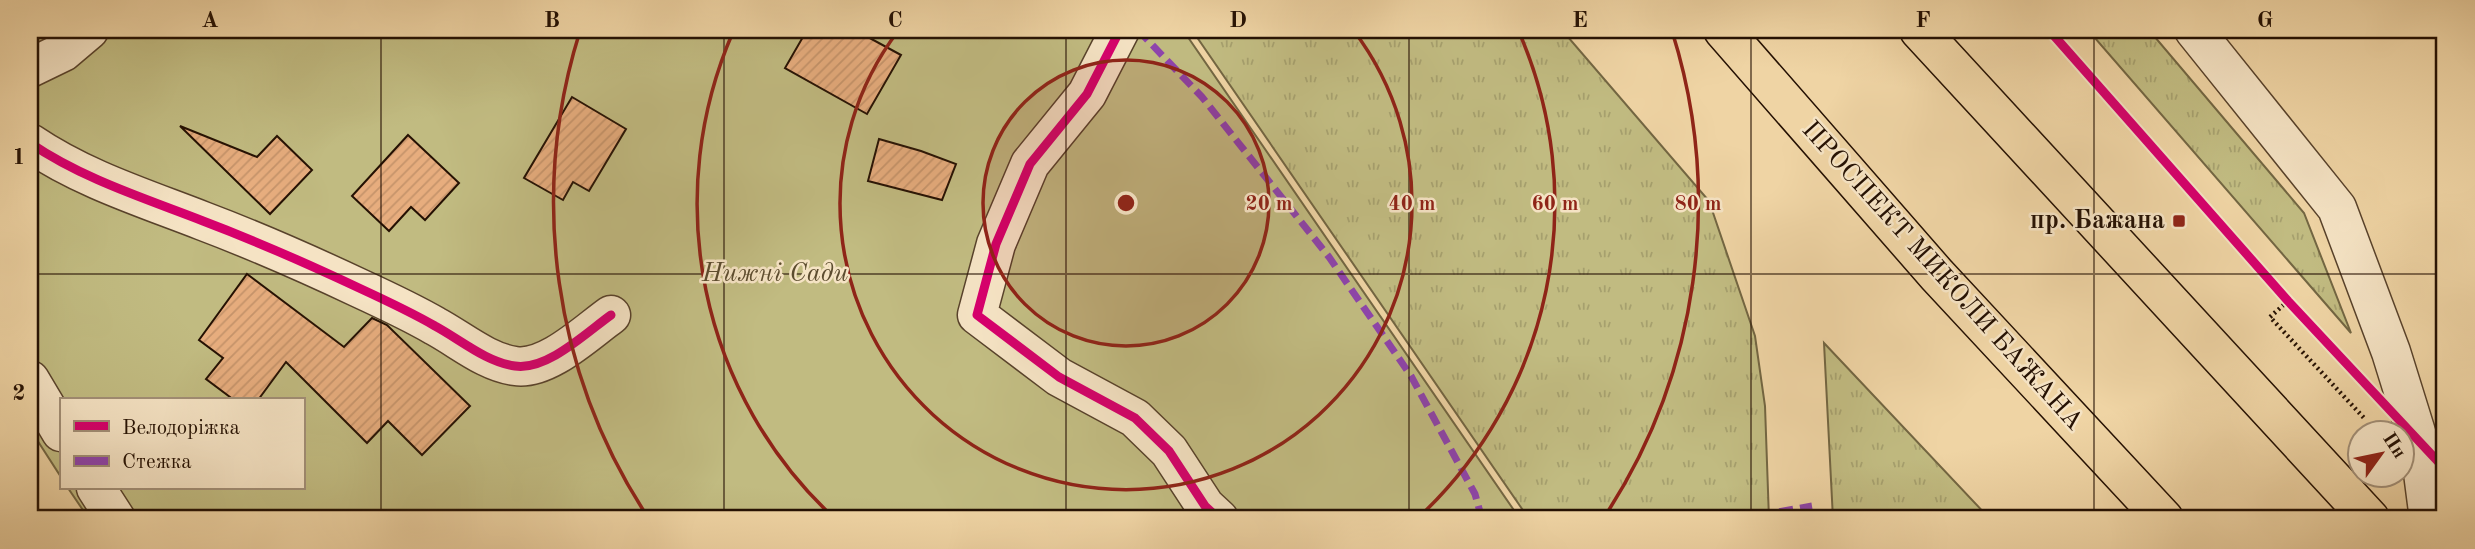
<svg xmlns="http://www.w3.org/2000/svg" width="2475" height="549" font-family="'Old Standard TT',serif">
  <style>
    .grass { fill: url(#grass-tufts); stroke: #736642; stroke-width: 2 }
    .garden { fill: #c1bb81; stroke: #736642; stroke-width: 2 }
    .building { fill: url(#building-hatch); stroke: #251103; stroke-width: 2 }
    .lines { fill: none; stroke-linecap: round; stroke-linejoin: round }
    .minor-casing { stroke: #58422b; stroke-width: 41 }
    .highway-casing { stroke: #251103; stroke-width: 41 }
    .path { stroke: #251103; stroke-width: 4.5; stroke-dasharray: 2 3.5; stroke-linecap: butt }
    .minor { stroke: #f5e3c4; stroke-width: 38 }
    .highway { stroke: #efd4a4; stroke-width: 38 }
    .quiet { stroke: #8e44ad; stroke-width: 7; stroke-dasharray: 14 7; stroke-linecap: butt }
    .cycleway-casing { stroke: #f5e3c4; stroke-width: 13 }
    .cycleway { stroke: #d6006c; stroke-width: 9 }
    .grid { fill: none; stroke: #251103; stroke-width: 2; stroke-opacity: 0.55 }
    .ring { fill: none; stroke: #8f2418; stroke-width: 3.5 }
    .poi-dot { fill: #8f2418; stroke: #f5e3c4; stroke-width: 2.5 }
    .labels { text-anchor: middle; dominant-baseline: central; stroke-width: 5; stroke-linejoin: round; paint-order: stroke }
    .poi-label { font-size: 26px; font-weight: bold; fill: #251103; stroke: #f5e3c4; text-anchor: end }
    .park-label { font-size: 26px; font-style: italic; fill: #5c4c2f; stroke: #f5e3c4 }
    .street-label { font-size: 26px; fill: #251103; stroke: #f5e3c4 }
    .centre { fill: #8f2418; stroke: #f5e3c4; stroke-width: 3.5 }
    .ring-label { font-size: 21px; text-anchor: middle; font-weight: bold; fill: #8f2418; stroke: #f5e3c4; stroke-width: 5; stroke-linejoin: round; paint-order: stroke }
    .neatline { fill: none; stroke: #251103; stroke-width: 2.5 }
    .grid-label { font-size: 23px; text-anchor: middle; font-weight: bold; fill: #251103 }
  </style>
  <defs>
    <pattern id="grass-tufts" width="24" height="20" patternUnits="userSpaceOnUse" patternTransform="scale(1.75)"><rect width="24" height="20" fill="#c1bb81"/><path d="M3 7l-1-3M5 7V3M7 7l1-3M15 17l-1-3M17 17v-4M19 17l1-3" fill="none" stroke="#a6a06e"/></pattern>
    <pattern id="building-hatch" width="6" height="6" patternUnits="userSpaceOnUse" patternTransform="scale(1.75)"><rect width="6" height="6" fill="#e7ad7e"/><path d="M-1 1l2-2M0 6l6-6M5 7l2-2" fill="none" stroke="#c6946b"/></pattern>
  </defs>
  <rect width="100%" height="100%" fill="#efd4a4"/>
  <filter id="stains"><feTurbulence type="fractalNoise" baseFrequency=".00286" numOctaves="4"/><feColorMatrix values="0 0 0 0 .2 0 0 0 0 .09 0 0 0 0 .02 0 0 0 .5 -.17"/></filter>
  <radialGradient id="worn" r=".72"><stop offset=".6" stop-color="#630" stop-opacity="0"/><stop offset="1" stop-color="#630" stop-opacity=".3"/></radialGradient>
  <!-- grass -->
  <path class="grass" d="M 1192,30 L 1562,30 L 1709,201 L 1755,336 L 1765,406 L 1769,519 L 1529,519 Z
    M 2088,30 L 2149,30 L 2304,213 L 2351,333 Z
    M 1824,343 L 1990,519 L 1833,519 Z"/>
  <!-- garden -->
  <path class="garden" d="M 30,30 L 1183,30 L 1520,519 L 89,519 L 68,488 L 303,488 L 303,400 L 61,400 L 61,477 L 30,429 Z"/>
  <!-- building -->
  <path class="building" d="M 807,30 L 855,30 L 901,55 L 867,114 L 785,68 Z
    M 572,97 L 626,129 L 589,191 L 573,182 L 563,200 L 524,178 Z
    M 180,126 L 257,157 L 277,136 L 312,170 L 270,214 Z
    M 408,135 L 459,183 L 425,220 L 411,207 L 389,231 L 352,196 Z
    M 879,139 L 921,151 L 956,164 L 942,200 L 868,181 Z
    M 247,274 L 344,347 L 372,318 L 387,325 L 470,406 L 422,455 L 388,421 L 367,443 L 286,362 L 258,400 L 234,400 L 206,379 L 223,358 L 199,340 Z"/>
  <g class="lines">
    <!-- minor casing -->
    <g class="minor-casing">
      <path id="minor" d="M 1120,30 L 1087,94 L 1030,164 L 996,244 L 977,315 L 1059,377 L 1135,418 L 1169,451 L 1205,506 L 1219,519
        M 2194,30 L 2337,208 L 2391,352 L 2419,442 L 2429,519
        M 30,68 L 63,52 L 89,30
        M 30,143 C 83,179 144,198 203,221 C 256,241 308,264 359,288 C 385,300 411,312 435,326 C 461,340 486,362 515,366 C 547,371 587,332 611,315
        M 30,380 L 61,432
        M 96,488 L 116,519"/>
    </g>
    <!-- highway casing -->
    <g class="highway-casing">
      <path id="highway" d="M 1723,30 L 1937,275 L 2164,519
        M 1919,30 L 2370,519"/>
    </g>
    <!-- path -->
    <path class="path" d="M 2049,30 L 2288,301 L 2345,360
      M 2288,301 L 2270,317 L 2364,418
      M 2058,519 L 2061,516 L 2064,519"/>
    <!-- minor -->
    <use href="#minor" class="minor"/>
    <!-- highway -->
    <use href="#highway" class="highway"/>
    <!-- quiet -->
    <path class="quiet" d="M 1138,30 L 1202,97 L 1329,257 L 1411,376 L 1475,494 L 1482,519
      M 1738,519 L 1812,506"/>
    <!-- cycleway casing -->
    <g class="cycleway-casing">
      <path id="cycleway" d="M 1120,30 L 1087,94 L 1030,164 L 996,244 L 977,315 L 1059,377 L 1135,418 L 1169,451 L 1205,506 L 1219,519
        M 2049,30 L 2288,301 L 2445,469
        M 30,143 C 83,179 144,198 203,221 C 256,241 308,264 359,288 C 385,300 411,312 435,326 C 461,340 486,362 515,366 C 547,371 587,332 611,315"/>
    </g>
    <!-- cycleway -->
    <use href="#cycleway" class="cycleway"/>
  </g>
  <!-- grid -->
  <path class="grid" d="M 381,30 L 381,519M 724,30 L 724,519M 1066,30 L 1066,519M 1409,30 L 1409,519M 1751,30 L 1751,519M 2094,30 L 2094,519M 30,274 L 2445,274"/>
  <!-- distance rings -->
  <circle cx="1126" cy="203" r="143" fill="#8f2418" fill-opacity=".12"/>
  <g class="ring">
    <circle cx="1126" cy="203" r="143"/>
    <path d="M1354 31A286 286 0 1 1 898 31"/>
    <path d="M833 517A429 429 0 0 1 733 32M1519 32A429 429 0 0 1 1419 517"/>
    <path d="M649 519A572 572 0 0 1 580 31M1672 31A572 572 0 0 1 1603 519"/>
  </g>
  <!-- markers -->
  <rect class="poi-dot" x="2172" y="214" width="14" height="14" rx="3.5"/>
  <g class="labels">
    <!-- poi labels -->
    <g class="poi-label">
      <text x="2165" y="221">пр. Бажана</text>
    </g>
    <!-- park labels -->
    <g class="park-label">
      <text x="775" y="274">Нижні Сади</text>
    </g>
    <!-- street labels -->
    <g class="street-label">
      <text transform="translate(1942 276) rotate(48)">ПРОСПЕКТ МИКОЛИ БАЖАНА</text>
    </g>
  </g>
  <circle cx="1126" cy="203" r="10" class="centre"/>
  <g class="ring-label">
    <text x="1269" y="210">20 m</text>
    <text x="1412" y="210">40 m</text>
    <text x="1555" y="210">60 m</text>
    <text x="1698" y="210">80 m</text>
  </g>
  <!-- margin -->
  <rect width="2475" height="549" fill="none" stroke="#efd4a4" stroke-width="77"/>
  <!-- legend -->
  <rect x="60" y="398" width="245" height="91" fill="#f5e3c4" stroke="#a28f77" stroke-width="2"/>
  <rect x="74" y="421" width="35" height="10" fill="#d6006c" stroke="#a28f77" stroke-width="2"/>
  <text x="122" y="434" font-size="21" fill="#251103">Велодоріжка</text>
  <rect x="74" y="456" width="35" height="10" fill="#8e44ad" stroke="#a28f77" stroke-width="2"/>
  <text x="122" y="468" font-size="21" fill="#251103">Стежка</text>
  <!-- north arrow -->
  <g transform="translate(2381 454) rotate(57)"><circle r="33" fill="#f5e3c4" stroke="#a28f77" stroke-width="2"/>
  <path d="M0-5L12 26L0 18L-12 26Z" fill="#8f2418"/>
  <text y="-10" font-size="19" font-weight="bold" text-anchor="middle" fill="#251103">Пн</text>
  </g>
  <rect x="38" y="38" width="2398" height="472" class="neatline"/>
  <g class="grid-label">
    <text x="210" y="27">A</text>
    <text x="552" y="27">B</text>
    <text x="895" y="27">C</text>
    <text x="1238" y="27">D</text>
    <text x="1580" y="27">E</text>
    <text x="1923" y="27">F</text>
    <text x="2265" y="27">G</text>
    <text x="19" y="164">1</text>
    <text x="19" y="400">2</text>
  </g>
  <rect width="100%" height="100%" filter="url(#stains)"/>
  <rect width="100%" height="100%" fill="url(#worn)"/>
</svg>
